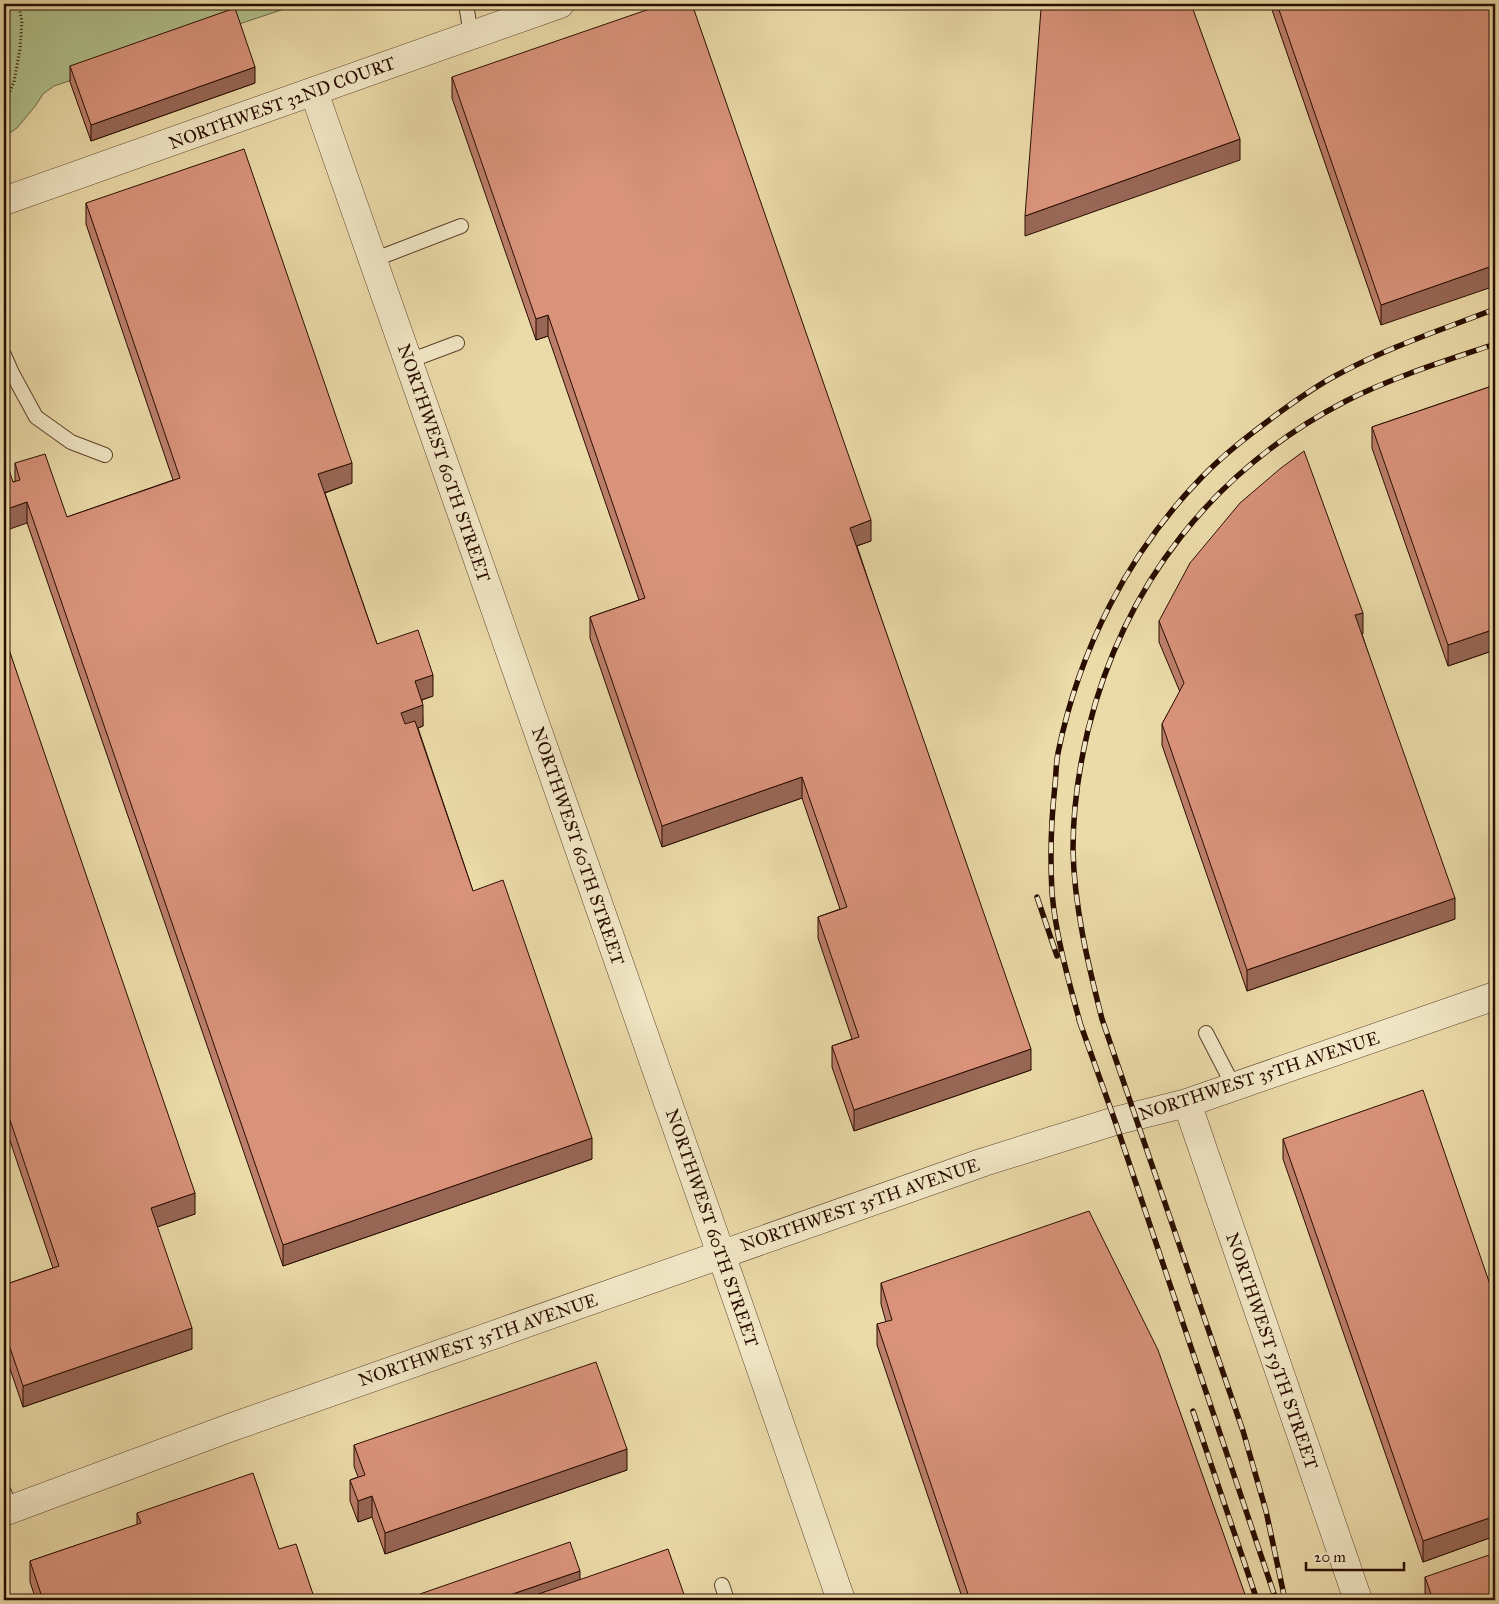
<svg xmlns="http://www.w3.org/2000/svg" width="1499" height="1604" font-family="'IM FELL Great Primer',serif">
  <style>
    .green { fill: #b1c18c; stroke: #6e6746 }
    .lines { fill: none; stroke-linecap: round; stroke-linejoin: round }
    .lane-casing { stroke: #5a402a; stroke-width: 16 }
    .street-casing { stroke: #5a402a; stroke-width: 29 }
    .path { stroke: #2a0d00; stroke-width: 3; stroke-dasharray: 1 2.5; stroke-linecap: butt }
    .lane { stroke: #f2e8c7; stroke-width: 14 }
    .street { stroke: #f2e8c7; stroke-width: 28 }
    .rail-casing { stroke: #2a0d00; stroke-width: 5.5 }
    .rail { stroke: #f2e8c7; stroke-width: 4; stroke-dasharray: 11; stroke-linecap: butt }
    .wall { fill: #bb7e6a; stroke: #2a0d00 }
    .shaded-wall { fill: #986756; stroke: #2a0d00 }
    .building { fill: #d9937b; stroke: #2a0d00 }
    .labels { text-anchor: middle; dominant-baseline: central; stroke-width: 4; stroke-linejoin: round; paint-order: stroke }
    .street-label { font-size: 18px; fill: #2a0d00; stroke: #f2e8c7 }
  </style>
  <rect width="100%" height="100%" fill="#ebdba9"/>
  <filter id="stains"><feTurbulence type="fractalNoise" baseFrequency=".004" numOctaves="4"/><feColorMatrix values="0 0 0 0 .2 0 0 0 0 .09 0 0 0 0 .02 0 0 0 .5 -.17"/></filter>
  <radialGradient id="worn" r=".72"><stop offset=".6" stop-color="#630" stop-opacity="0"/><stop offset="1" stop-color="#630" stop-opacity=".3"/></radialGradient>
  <!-- green -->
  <path class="green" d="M 4,4 L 299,4 L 54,86 L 43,94 L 36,105 L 17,128 L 4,137 Z"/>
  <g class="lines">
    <!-- lane casing -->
    <g class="lane-casing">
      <path id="lane" d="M 466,4 L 471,35
        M 373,260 L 461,226
        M 4,355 L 12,373 L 36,417 L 71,442 L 105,455
        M 409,361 L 457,343
        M 1206,1033 L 1234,1087
        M 4,1492 L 10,1510
        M 722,1585 L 727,1600"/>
    </g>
    <!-- street casing -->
    <g class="street-casing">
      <path id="street" d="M 314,92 L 721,1254 L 841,1600
        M 4,201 L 560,4
        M 1187,1103 L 1358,1600
        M 4,1512 L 232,1427 L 984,1162 L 1115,1121 L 1187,1103 L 1495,996"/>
    </g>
    <!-- path -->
    <path class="path" d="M 4,104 L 14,82 L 20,49 L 22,21 L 18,4"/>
    <!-- lane -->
    <use href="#lane" class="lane"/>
    <!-- street -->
    <use href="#street" class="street"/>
    <!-- rail casing -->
    <g class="rail-casing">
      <path id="rail" d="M 1037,897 L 1057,956
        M 1079,1020 L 1115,1121 L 1276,1600
        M 1081,1026 C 1069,982 1056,938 1052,893 C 1050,857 1051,821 1055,785 C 1056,775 1056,763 1058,753 C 1079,650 1128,553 1201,478 C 1225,453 1253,432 1280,412 C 1298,399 1316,386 1335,376 C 1386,348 1441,330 1495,309
        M 1193,1411 L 1257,1600
        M 1285,1600 L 1266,1511 L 1243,1431 L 1102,1019 C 1088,964 1074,906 1073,849 C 1073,809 1079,768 1088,730 C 1124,585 1213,470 1346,401 C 1393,377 1445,361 1495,344"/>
    </g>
    <!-- rail -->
    <use href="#rail" class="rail"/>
  </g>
  <!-- wall -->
  <path class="wall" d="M 1270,4 L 1495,4 L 1381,325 Z
    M 70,66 L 255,83 L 91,141 L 70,82 Z
    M 452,77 L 871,541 L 857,546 L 1031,1070 L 854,1131 L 832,1067 L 832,1046 L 852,1039 L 818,938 L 818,917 L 840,909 L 802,798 L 662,847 L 590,638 L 590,617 L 639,600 L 548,336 L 536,340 L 452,98 Z
    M 86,203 L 352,483 L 325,493 L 377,644 L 433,696 L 422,700 L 423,726 L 418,728 L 473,891 L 592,1159 L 283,1266 L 13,482 L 15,482 L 15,463 L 67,517 L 173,480 L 86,224 Z
    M 1495,385 L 1495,650 L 1448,666 L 1372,448 L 1372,427 Z
    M 1159,621 L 1363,634 L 1362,634 L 1455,919 L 1247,991 L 1162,745 L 1162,724 L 1180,692 L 1159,642 Z
    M 4,635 L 195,1214 L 157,1227 L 192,1349 L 23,1407 L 4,1351 L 4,1285 L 53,1268 L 4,1123 Z
    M 1283,1139 L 1495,1299 L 1495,1536 L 1423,1562 L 1283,1159 Z
    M 881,1283 L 1247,1600 L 963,1600 L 877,1345 L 877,1324 L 886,1322 L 881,1304 Z
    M 354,1445 L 627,1470 L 385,1554 L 372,1517 L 358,1522 L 350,1501 L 350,1480 L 358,1477 L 354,1466 Z
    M 137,1513 L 279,1549 L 315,1600 L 36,1600 L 30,1582 L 30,1561 L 137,1525 Z
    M 1425,1577 L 1495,1600 L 1426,1600 L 1425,1598 Z"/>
  <!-- shaded-wall -->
  <path class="shaded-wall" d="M 255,67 L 255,83 L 91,141 L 91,125 Z
    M 1240,139 L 1240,160 L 1025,236 L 1025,216 Z
    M 1495,265 L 1495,286 L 1381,325 L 1381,305 Z
    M 548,315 L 548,336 L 536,340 L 536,319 Z
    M 352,463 L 352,483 L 318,495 L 318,474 Z
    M 27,502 L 27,523 L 4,531 L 4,510 Z
    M 871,520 L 871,541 L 850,548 L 850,528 Z
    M 1363,613 L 1363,634 L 1355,636 L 1355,615 Z
    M 1495,629 L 1495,650 L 1448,666 L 1448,645 Z
    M 433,675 L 433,696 L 415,702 L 415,681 Z
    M 423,705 L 423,726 L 401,734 L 401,713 Z
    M 802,777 L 802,798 L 662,847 L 662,826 Z
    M 1455,898 L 1455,919 L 1247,991 L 1247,970 Z
    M 1031,1049 L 1031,1070 L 854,1131 L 854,1110 Z
    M 592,1138 L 592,1159 L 283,1266 L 283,1245 Z
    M 195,1193 L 195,1214 L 151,1229 L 151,1208 Z
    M 192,1328 L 192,1349 L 23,1407 L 23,1386 Z
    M 627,1449 L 627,1470 L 385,1554 L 385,1533 Z
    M 372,1496 L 372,1517 L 358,1522 L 358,1501 Z
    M 1495,1516 L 1495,1536 L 1423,1562 L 1423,1541 Z
    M 580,1571 L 580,1587 L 530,1597 L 530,1600 L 495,1600 Z"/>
  <!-- building -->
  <path class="building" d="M 664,4 L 692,4 L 871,520 L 850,528 L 1031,1049 L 854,1110 L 832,1046 L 859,1037 L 818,917 L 847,907 L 802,777 L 662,826 L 590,617 L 645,598 L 548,315 L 536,319 L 452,77 Z
    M 1055,4 L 1191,4 L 1240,139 L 1025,216 L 1041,9 Z
    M 1277,4 L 1495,4 L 1495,265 L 1381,305 Z
    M 235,8 L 255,67 L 91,125 L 70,66 Z
    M 244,149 L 352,463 L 318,474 L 377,644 L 418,630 L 433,675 L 415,681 L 423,705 L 401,713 L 405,724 L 415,721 L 473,891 L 503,880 L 592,1138 L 283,1245 L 27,502 L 4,510 L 4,455 L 13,482 L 20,480 L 15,463 L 45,454 L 67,517 L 180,478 L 86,203 Z
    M 1495,385 L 1495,629 L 1448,645 L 1372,427 Z
    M 1304,451 L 1363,613 L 1355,615 L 1455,898 L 1247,970 L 1162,724 L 1184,683 L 1159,621 L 1190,563 L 1240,503 L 1281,468 Z
    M 4,635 L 195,1193 L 151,1208 L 192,1328 L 23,1386 L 4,1330 L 4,1285 L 59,1266 L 4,1102 Z
    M 1423,1090 L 1495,1299 L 1495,1516 L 1423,1541 L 1283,1139 Z
    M 1089,1211 L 1158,1350 L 1247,1600 L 970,1600 L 877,1324 L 892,1320 L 881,1283 Z
    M 596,1362 L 627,1449 L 385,1533 L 372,1496 L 358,1501 L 350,1480 L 365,1475 L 354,1445 Z
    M 253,1473 L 279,1549 L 296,1544 L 315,1600 L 43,1600 L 30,1561 L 141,1523 L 137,1513 Z
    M 570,1542 L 580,1571 L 495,1600 L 423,1600 L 420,1594 Z
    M 668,1549 L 686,1600 L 531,1600 L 530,1597 Z
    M 1495,1553 L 1495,1600 L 1433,1600 L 1425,1577 Z"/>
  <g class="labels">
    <!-- street labels -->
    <g class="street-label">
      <text transform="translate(282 103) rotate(-20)">NORTHWEST 32ND COURT</text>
      <text transform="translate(444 463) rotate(71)">NORTHWEST 60TH STREET</text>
      <text transform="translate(578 846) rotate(71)">NORTHWEST 60TH STREET</text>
      <text transform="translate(1259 1076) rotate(-18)">NORTHWEST 35TH AVENUE</text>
      <text transform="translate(860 1205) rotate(-19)">NORTHWEST 35TH AVENUE</text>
      <text transform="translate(712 1228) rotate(71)">NORTHWEST 60TH STREET</text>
      <text transform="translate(478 1340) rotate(-19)">NORTHWEST 35TH AVENUE</text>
      <text transform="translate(1272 1351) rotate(71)">NORTHWEST 59TH STREET</text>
    </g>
  </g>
  <!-- margin -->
  <rect width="1499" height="1604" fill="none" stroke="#ebdba9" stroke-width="20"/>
  <rect x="5" y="5" width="1489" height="1594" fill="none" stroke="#2a0d00" stroke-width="2.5"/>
  <rect x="10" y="10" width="1479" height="1584" fill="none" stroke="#2a0d00"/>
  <!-- scale -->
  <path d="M1306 1562v8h98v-8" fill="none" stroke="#2a0d00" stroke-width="2.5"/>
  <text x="1314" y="1562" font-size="15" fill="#2a0d00" stroke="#f2e8c7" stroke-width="4" paint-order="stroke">20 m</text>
  <rect width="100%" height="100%" filter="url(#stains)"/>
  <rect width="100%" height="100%" fill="url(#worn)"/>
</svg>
